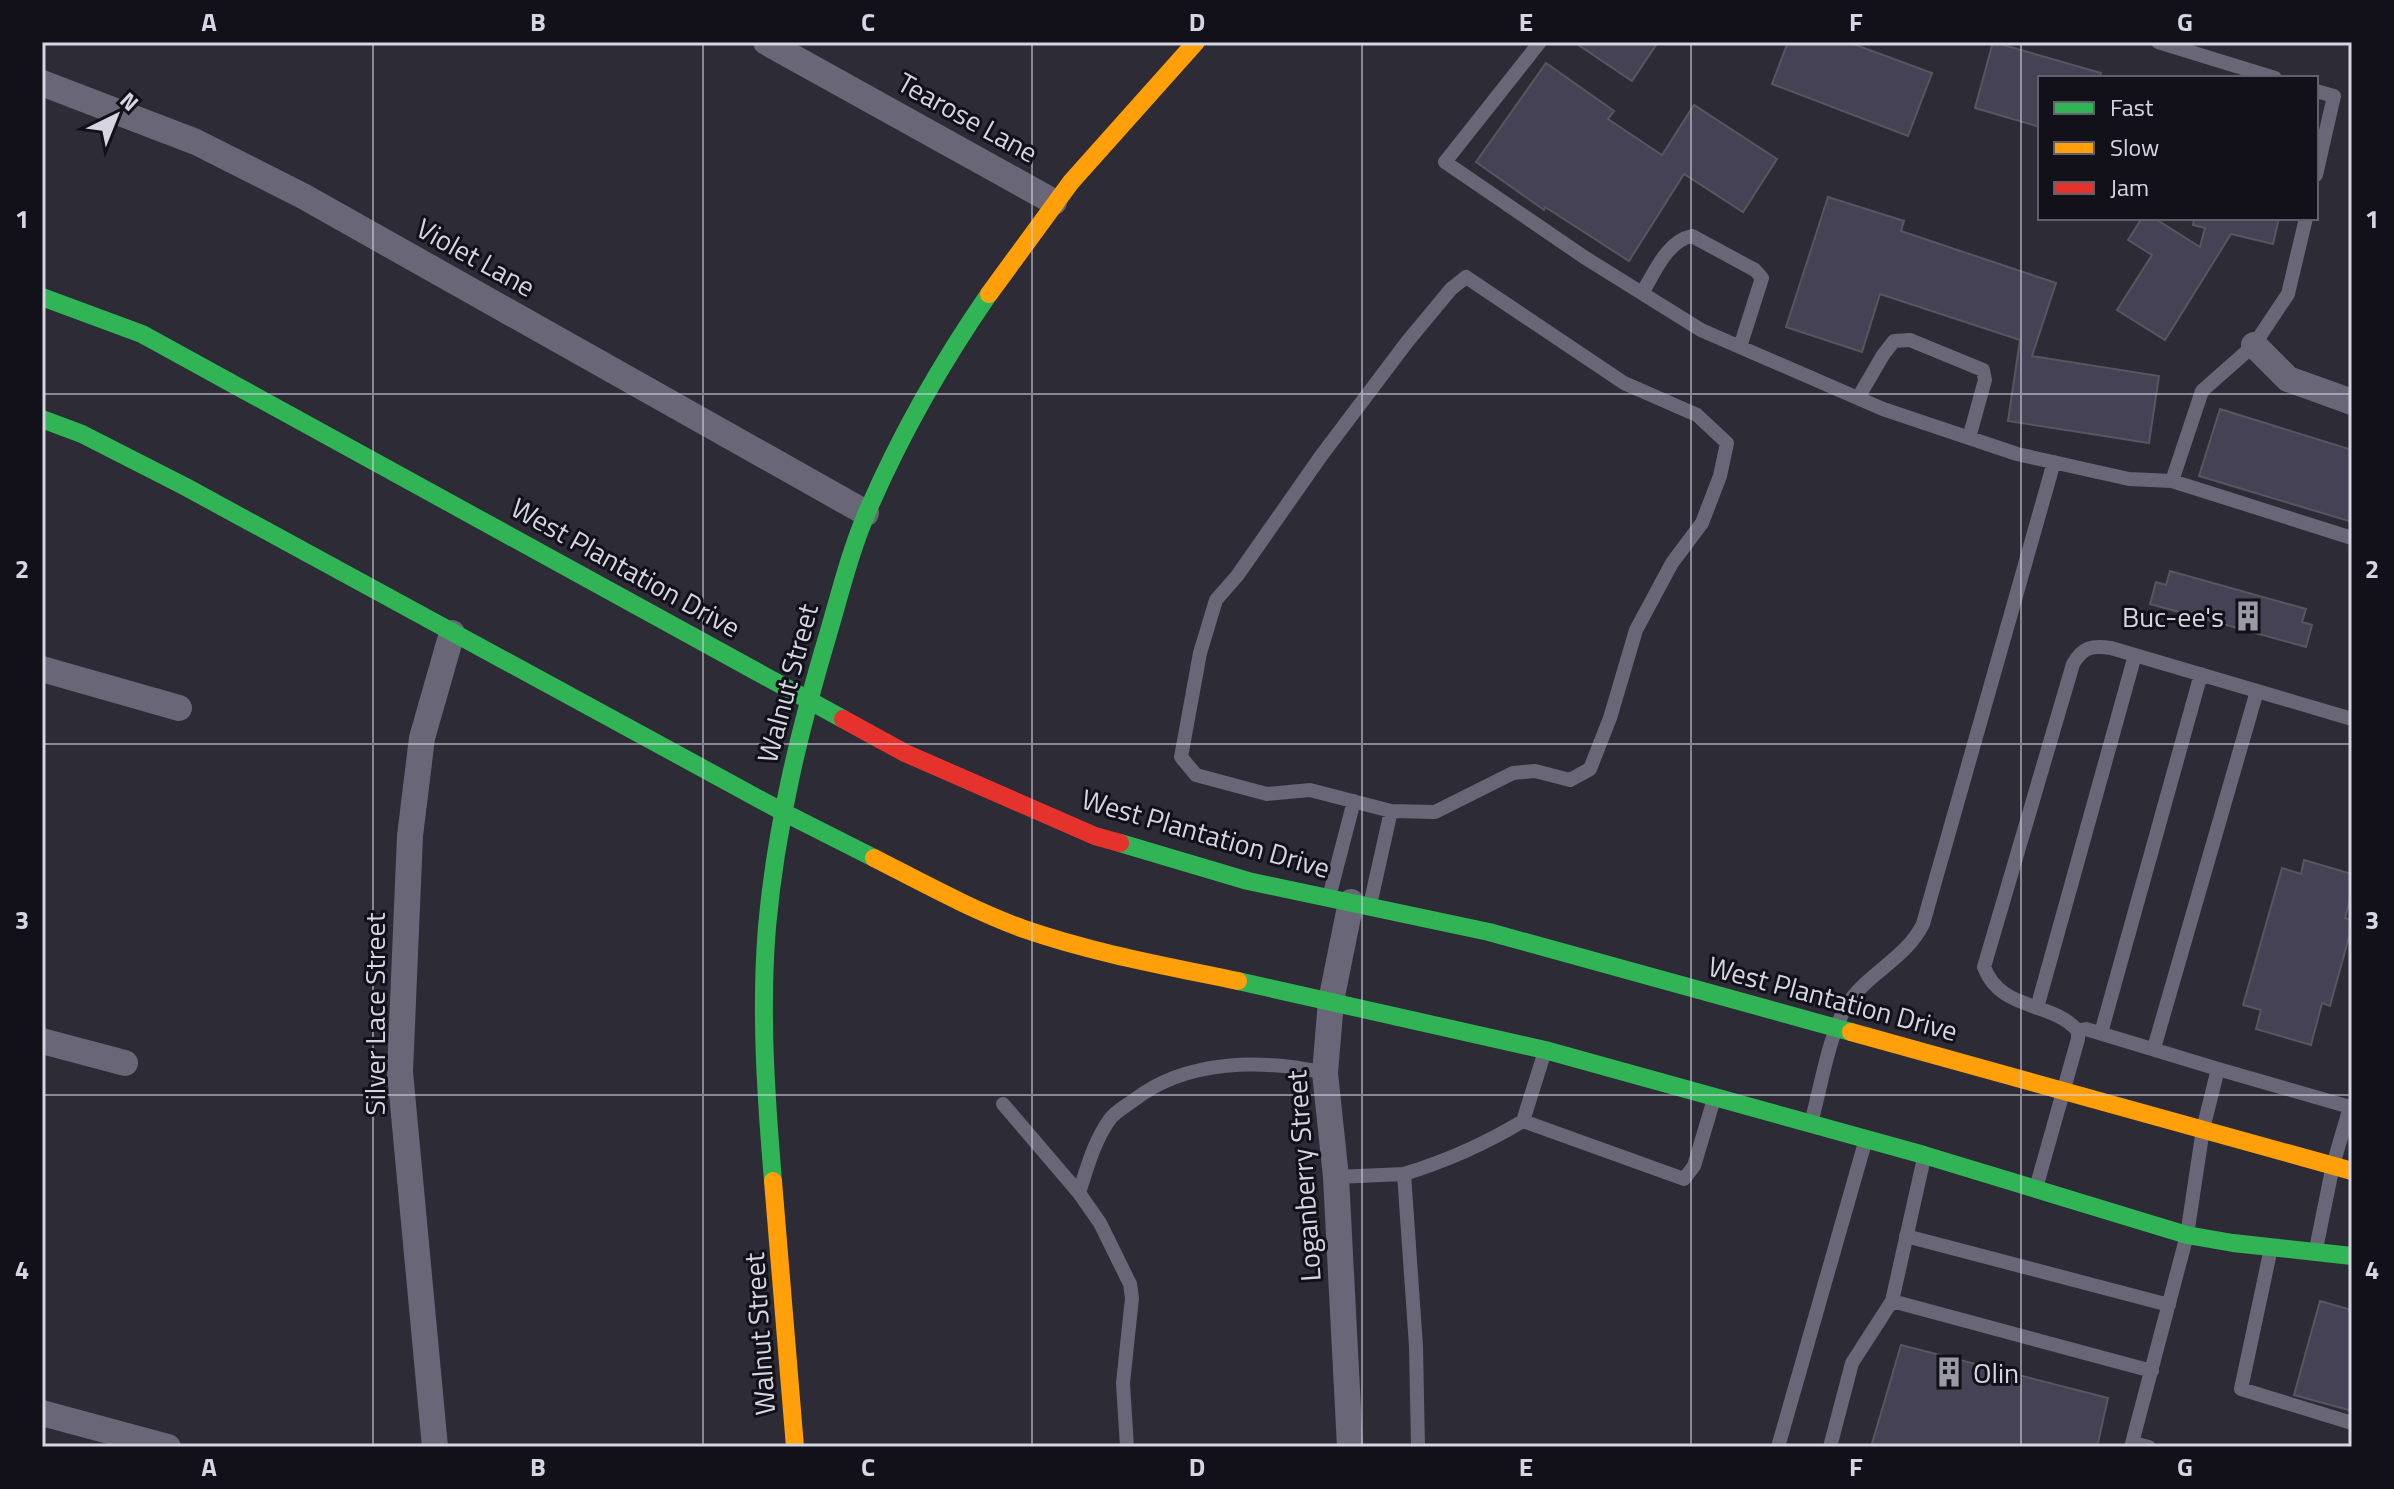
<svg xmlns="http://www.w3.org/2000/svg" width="2394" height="1489" font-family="'Titillium Web',sans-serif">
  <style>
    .building { fill: #464255; stroke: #575660; stroke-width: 2 }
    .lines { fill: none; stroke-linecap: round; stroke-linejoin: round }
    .lane { stroke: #686677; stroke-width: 14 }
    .street { stroke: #686677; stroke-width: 26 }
    .fast { stroke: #30b455; stroke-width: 18 }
    .slow { stroke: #ff9f0a; stroke-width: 18 }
    .jam { stroke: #e5322d; stroke-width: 18 }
    .grid { fill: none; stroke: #d6d6e3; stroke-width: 2; stroke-opacity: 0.55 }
    .labels { text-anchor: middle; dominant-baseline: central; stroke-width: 6; stroke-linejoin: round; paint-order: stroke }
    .street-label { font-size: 28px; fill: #d6d6e3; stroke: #12111a }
    .poi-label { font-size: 28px; fill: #d6d6e3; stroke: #12111a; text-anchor: end }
    .neatline { fill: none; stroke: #d6d6e3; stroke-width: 3 }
    .grid-label { font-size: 26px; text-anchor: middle; font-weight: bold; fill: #d6d6e3 }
  </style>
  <rect width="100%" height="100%" fill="#2c2b36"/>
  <!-- building -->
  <path class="building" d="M 1574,42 L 1658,42 L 1632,81 Z
    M 1788,42 L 1848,42 L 1932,73 L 1908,136 L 1772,84 Z
    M 1993,42 L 2101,73 L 2100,78 L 2040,78 L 2040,127 L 1975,108 Z
    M 1546,63 L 1614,111 L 1608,119 L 1662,155 L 1694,105 L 1777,159 L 1743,212 L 1684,174 L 1629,261 L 1545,207 L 1544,210 L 1476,162 Z
    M 1828,197 L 1904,221 L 1901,231 L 2056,283 L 2032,356 L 2159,376 L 2149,443 L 2008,421 L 2020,340 L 1880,294 L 1862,352 L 1786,327 Z
    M 2142,218 L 2154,218 L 2200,247 L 2205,228 L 2193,225 L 2194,218 L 2279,218 L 2273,244 L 2231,234 L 2165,340 L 2117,310 L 2152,255 L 2128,240 Z
    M 2220,409 L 2352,450 L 2352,522 L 2199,476 Z
    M 2170,571 L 2306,609 L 2302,622 L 2312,625 L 2306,647 L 2150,604 L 2156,582 L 2166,585 Z
    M 2304,860 L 2352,874 L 2352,892 L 2345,918 L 2352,920 L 2352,926 L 2330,1006 L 2322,1003 L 2311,1045 L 2256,1029 L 2261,1010 L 2243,1005 L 2282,868 L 2301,874 Z
    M 2320,1301 L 2352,1310 L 2352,1411 L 2294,1395 Z
    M 1901,1345 L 2108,1398 L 2097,1447 L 1871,1447 Z"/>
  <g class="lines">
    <!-- lane -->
    <path class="lane" d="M 1540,42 L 1445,162 L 1584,257 L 1701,330 L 1883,409 L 2017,454 L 2129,479 L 2172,481 L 2352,538
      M 2158,42 L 2275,78
      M 2316,91 L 2334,96 L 2316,175
      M 1642,293 C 1655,272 1667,241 1692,236 L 1755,270 L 1762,278 L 1740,347
      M 1858,398 L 1883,355 L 1894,341 L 1910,340 L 1983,370 L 1985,380 L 1969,438
      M 2172,481 L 2202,391 L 2254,345 L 2288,294 L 2306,218
      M 1329,897 L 1354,801
      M 1370,905 L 1391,811 L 1435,812 L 1513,773 L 1535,771 L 1570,780 L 1590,769 L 1610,718 L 1636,630 L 1672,563 L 1702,523 L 1720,476 L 1727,443 L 1697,415 L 1624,383 L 1466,277 L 1451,289 L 1407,342 L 1321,456 L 1237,576 L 1216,600 L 1200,653 L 1181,757 L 1196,775 L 1267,794 L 1310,790 L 1391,811
      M 2037,1008 L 2135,655
      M 2078,1031 L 2086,1029 L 2218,1069 L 2203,1129 L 2187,1235 L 2131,1447
      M 2101,1033 L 2201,674
      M 2154,1048 L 2257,691
      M 1545,1051 L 1523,1121 L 1684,1179 L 1694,1166 L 1714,1099
      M 2218,1069 L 2350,1107 L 2333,1165 L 2316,1249
      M 1003,1104 L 1079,1193 L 1100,1223 L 1130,1284 L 1132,1298 L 1123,1383 L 1127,1447
      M 1811,1123 C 1821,1087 1828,1037 1847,1005 C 1867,973 1906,959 1923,924 L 2054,462
      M 1404,1174 C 1447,1161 1485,1144 1523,1121
      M 1336,1177 L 1404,1174 L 1416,1346 L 1418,1447
      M 2036,1188 L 2078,1039 L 2078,1031 C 2051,1000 2001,1012 1984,967 L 2073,664 C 2083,647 2092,645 2111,648 L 2352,719
      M 1079,1193 C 1087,1168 1094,1141 1110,1119 C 1116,1111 1126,1106 1134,1100 C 1187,1059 1262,1059 1325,1073
      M 1906,1236 L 2169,1305
      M 2271,1248 L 2241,1389 L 2352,1423
      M 1892,1301 L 2152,1371
      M 2133,1443 L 2149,1447
      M 1778,1447 L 1866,1139
      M 1830,1447 L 1852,1363 L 1892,1301 L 1924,1158"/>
    <!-- street -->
    <path class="street" d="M 766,42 L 1054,202
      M 42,83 L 196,142 L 303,196 L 866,513
      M 2254,345 L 2288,379 L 2352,402
      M 42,669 L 179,708
      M 42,1041 L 125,1063
      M 42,1413 L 168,1447
      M 435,1447 L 400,1072 L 410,836 L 422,738 L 452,633
      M 1350,1447 L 1336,1177 L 1325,1073 L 1331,1001 L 1351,902"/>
    <!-- fast -->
    <path class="fast" d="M 42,297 L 142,334 L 843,719
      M 42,419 L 82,434 L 184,486 L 783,812 L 874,858
      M 1120,843 L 1248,881 L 1489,932 L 1851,1032
      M 1238,981 L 1545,1050 L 1924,1155 L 2187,1235 L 2233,1243 L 2352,1256
      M 773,1181 C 766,1097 760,1011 767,927 C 776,826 800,728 829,631 C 841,590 851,549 868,510 C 901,434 942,362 989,294"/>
    <!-- slow -->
    <path class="slow" d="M 989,294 L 1071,182 L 1196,42
      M 874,858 C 923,883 972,910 1024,929 C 1093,953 1166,966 1238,981
      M 1851,1032 L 2352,1171
      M 773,1181 L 795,1447"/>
    <!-- jam -->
    <path class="jam" d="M 843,719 L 905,753 L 1095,836 L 1120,843"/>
  </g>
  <!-- grid -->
  <path class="grid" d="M 373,42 L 373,1447M 703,42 L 703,1447M 1032,42 L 1032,1447M 1362,42 L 1362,1447M 1691,42 L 1691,1447M 2021,42 L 2021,1447M 42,394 L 2352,394M 42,744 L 2352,744M 42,1095 L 2352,1095"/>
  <!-- icons -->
  <defs>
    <g id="building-bare" transform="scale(2.4)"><path d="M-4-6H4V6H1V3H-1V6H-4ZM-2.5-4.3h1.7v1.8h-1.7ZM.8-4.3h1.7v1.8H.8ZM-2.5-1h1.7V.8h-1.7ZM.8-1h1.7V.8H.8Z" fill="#9a9aa6" stroke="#12111a" stroke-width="2.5" paint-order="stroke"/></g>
  </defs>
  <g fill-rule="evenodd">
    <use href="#building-bare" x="2248" y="616"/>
    <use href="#building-bare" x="1949" y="1372"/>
  </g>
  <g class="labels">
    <!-- street labels -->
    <g class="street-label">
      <text transform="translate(968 117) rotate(29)">Tearose Lane</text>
      <text transform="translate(476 257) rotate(29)">Violet Lane</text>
      <text transform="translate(626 567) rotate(29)">West Plantation Drive</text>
      <text transform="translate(787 683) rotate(-75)">Walnut Street</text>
      <text transform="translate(1206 833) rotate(16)">West Plantation Drive</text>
      <text transform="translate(1833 998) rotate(15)">West Plantation Drive</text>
      <text transform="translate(374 1014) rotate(-90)">Silver Lace Street</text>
      <text transform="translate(1303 1176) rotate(-94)">Loganberry Street</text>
      <text transform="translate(759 1334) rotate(-94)">Walnut Street</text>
    </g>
    <!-- poi labels -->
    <g class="poi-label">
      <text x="2224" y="616">Buc-ee's</text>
      <text x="1973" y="1372" text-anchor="start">Olin</text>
    </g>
  </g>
  <!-- border -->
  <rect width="2394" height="1489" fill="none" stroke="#12111a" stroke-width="88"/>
  <!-- legend -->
  <rect x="2038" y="76" width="280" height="144" fill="#12111a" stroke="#60606a" stroke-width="2"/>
  <rect x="2054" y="102" width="40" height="12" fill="#30b455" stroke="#60606a" stroke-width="2"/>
  <text x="2110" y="116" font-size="24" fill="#d6d6e3">Fast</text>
  <rect x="2054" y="142" width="40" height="12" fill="#ff9f0a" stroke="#60606a" stroke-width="2"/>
  <text x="2110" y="156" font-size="24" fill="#d6d6e3">Slow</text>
  <rect x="2054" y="182" width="40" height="12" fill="#e5322d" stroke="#60606a" stroke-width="2"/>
  <text x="2110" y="196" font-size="24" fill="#d6d6e3">Jam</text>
  <!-- north arrow -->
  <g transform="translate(116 116) rotate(43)" stroke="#12111a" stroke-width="6" paint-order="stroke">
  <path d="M0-6L14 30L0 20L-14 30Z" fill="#d6d6e3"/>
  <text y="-12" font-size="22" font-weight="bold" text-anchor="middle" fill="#d6d6e3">N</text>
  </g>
  <rect x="44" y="44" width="2306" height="1401" class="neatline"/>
  <g class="grid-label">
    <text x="209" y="31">A</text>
    <text x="538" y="31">B</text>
    <text x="868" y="31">C</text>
    <text x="1197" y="31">D</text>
    <text x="1526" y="31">E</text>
    <text x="1856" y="31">F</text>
    <text x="2185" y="31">G</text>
    <text x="22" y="228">1</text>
    <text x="2372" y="228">1</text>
    <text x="22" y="578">2</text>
    <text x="2372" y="578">2</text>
    <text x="22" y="929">3</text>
    <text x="2372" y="929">3</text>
    <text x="22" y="1279">4</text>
    <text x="2372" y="1279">4</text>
    <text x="209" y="1476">A</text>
    <text x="538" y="1476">B</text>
    <text x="868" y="1476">C</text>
    <text x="1197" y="1476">D</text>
    <text x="1526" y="1476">E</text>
    <text x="1856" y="1476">F</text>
    <text x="2185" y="1476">G</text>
  </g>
</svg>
